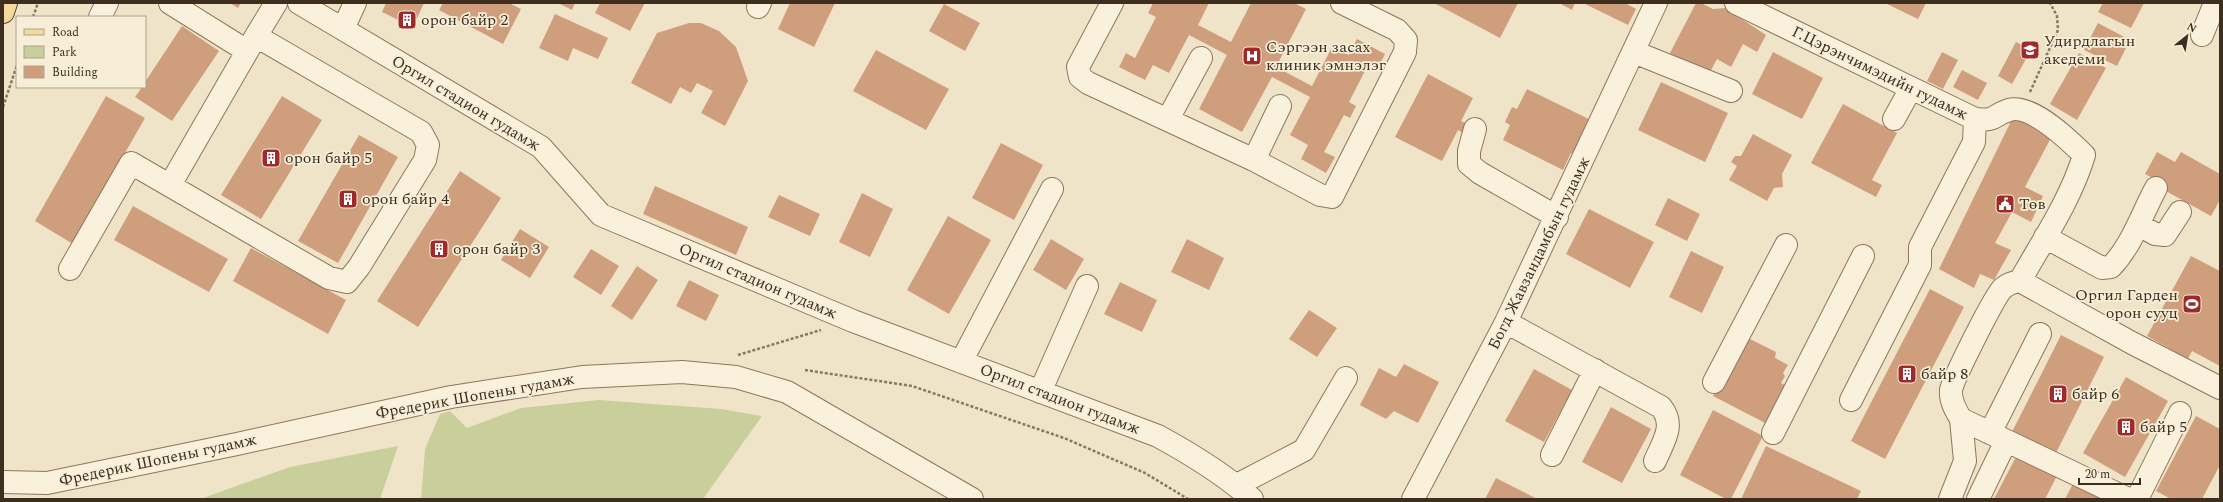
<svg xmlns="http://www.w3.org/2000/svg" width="2223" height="502" font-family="Spectral,serif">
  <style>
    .green { fill: #c9cf9b }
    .building { fill: #cf9f7d }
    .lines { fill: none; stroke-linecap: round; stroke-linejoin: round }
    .minor-casing { stroke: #8d765c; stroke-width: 24 }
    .major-casing { stroke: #5b4430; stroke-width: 24 }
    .path { stroke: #8d765c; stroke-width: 2.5; stroke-dasharray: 3 2; stroke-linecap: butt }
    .minor { stroke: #faf1dc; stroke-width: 22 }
    .major { stroke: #f3d9a0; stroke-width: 22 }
    .labels { text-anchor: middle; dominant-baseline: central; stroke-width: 3.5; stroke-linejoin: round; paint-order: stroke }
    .poi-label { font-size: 16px; fill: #3d2e20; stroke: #f7eed8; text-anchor: start }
    .street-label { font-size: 16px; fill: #3d2e20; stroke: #f7eed8 }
  </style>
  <rect width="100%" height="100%" fill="#f0e4c8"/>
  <!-- green -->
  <path class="green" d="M 599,400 L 721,409 L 762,416 L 703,499 L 421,499 L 425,449 L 440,414 L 450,411 L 467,428 L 521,408 Z
    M 398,446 L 380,499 L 200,499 L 290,467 Z"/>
  <!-- building -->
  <path class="building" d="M 230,3 L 241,3 L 238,8 Z
    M 386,3 L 424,3 L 413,27 L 382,12 Z
    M 443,3 L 509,3 L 521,9 L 503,44 L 439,10 Z
    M 558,3 L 575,3 L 572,10 Z
    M 600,3 L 645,3 L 630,31 L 595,13 Z
    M 790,3 L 835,3 L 814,47 L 778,29 Z
    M 1153,3 L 1209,3 L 1198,25 L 1231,42 L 1251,3 L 1294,3 L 1306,9 L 1276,67 L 1312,86 L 1332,47 L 1349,55 L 1357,39 L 1385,54 L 1378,68 L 1369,63 L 1349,102 L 1356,106 L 1350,118 L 1344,115 L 1324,152 L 1335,157 L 1326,173 L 1301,159 L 1308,145 L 1290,135 L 1310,97 L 1272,77 L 1242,132 L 1199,109 L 1227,55 L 1189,35 L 1169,73 L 1153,65 L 1145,80 L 1119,67 L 1126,53 L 1135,58 L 1156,17 L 1148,13 Z
    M 1434,3 L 1518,3 L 1500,38 Z
    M 1559,3 L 1575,3 L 1572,10 Z
    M 1583,3 L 1625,3 L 1636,9 L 1628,25 Z
    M 1696,3 L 1701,3 L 1713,9 L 1725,8 L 1766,35 L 1757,52 L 1743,44 L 1731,67 L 1717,59 L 1709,74 L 1670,53 Z
    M 1885,3 L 1926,3 L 1918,19 Z
    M 2103,3 L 2144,3 L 2131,28 L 2098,12 Z
    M 944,4 L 980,23 L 965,51 L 929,31 Z
    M 555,14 L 608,38 L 598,59 L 573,48 L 568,61 L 539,48 Z
    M 689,23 L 701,23 L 719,31 L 736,47 L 748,81 L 725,126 L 701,113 L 713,91 L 697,83 L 691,93 L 680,87 L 671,104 L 631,83 L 657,33 Z
    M 2098,23 L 2130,40 L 2117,66 L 2084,50 Z
    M 182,26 L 219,51 L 172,121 L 135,97 L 142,87 L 145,87 L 145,82 Z
    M 2016,42 L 2031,50 L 2012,84 L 1998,76 Z
    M 876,50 L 949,89 L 926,130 L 853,91 Z
    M 1773,52 L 1823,78 L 1802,119 L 1752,94 Z
    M 1942,52 L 1958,60 L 1943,89 L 1927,81 Z
    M 2079,53 L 2106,68 L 2077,120 L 2050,104 Z
    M 1962,70 L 1987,83 L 1978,100 L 1953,87 Z
    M 1428,74 L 1473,98 L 1461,121 L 1469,125 L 1464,134 L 1458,130 L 1442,161 L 1395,137 Z
    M 1661,82 L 1728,113 L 1705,162 L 1638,130 Z
    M 1527,89 L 1593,121 L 1576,155 L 1571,153 L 1563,170 L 1503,140 L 1510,125 L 1505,122 L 1512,107 L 1517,109 Z
    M 106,96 L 145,118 L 73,244 L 35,221 Z
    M 282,96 L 322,120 L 261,219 L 221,195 Z
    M 1843,104 L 1897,133 L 1872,180 L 1882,185 L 1876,197 L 1811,163 Z
    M 2014,115 L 2052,136 L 2025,187 L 2043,196 L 2031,222 L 2012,212 L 1995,243 L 2011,250 L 1994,280 L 1980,274 L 1974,288 L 1939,269 Z
    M 1753,134 L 1792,155 L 1782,174 L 1783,187 L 1774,188 L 1767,201 L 1729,180 L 1737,166 L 1731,162 L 1735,156 L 1741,156 Z
    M 359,135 L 398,157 L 338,263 L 298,241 Z
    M 1001,143 L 1043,165 L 1014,220 L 972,198 Z
    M 2157,152 L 2175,162 L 2181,152 L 2220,174 L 2220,200 L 2211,216 L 2164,190 L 2166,185 L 2145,174 Z
    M 460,171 L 501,198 L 418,327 L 377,301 Z
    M 655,186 L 748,227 L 736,255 L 643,214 Z
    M 862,193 L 893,209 L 870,257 L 839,242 Z
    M 779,195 L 820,214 L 810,236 L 768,217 Z
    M 1668,198 L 1700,214 L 1687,241 L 1655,225 Z
    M 133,206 L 228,259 L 209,292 L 114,240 Z
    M 1589,209 L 1654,242 L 1630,288 L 1566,254 Z
    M 948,216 L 991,240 L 949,314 L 907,290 Z
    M 520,229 L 549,247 L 530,278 L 501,260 Z
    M 1051,239 L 1084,259 L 1066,290 L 1033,270 Z
    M 1187,239 L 1224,258 L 1209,290 L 1171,272 Z
    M 251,248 L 346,300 L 328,334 L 233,281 Z
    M 591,249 L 619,266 L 601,295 L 573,277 Z
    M 1691,251 L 1724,267 L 1702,313 L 1669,297 Z
    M 2191,256 L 2220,271 L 2220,366 L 2192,351 L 2188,359 L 2147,336 Z
    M 637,266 L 658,280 L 632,320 L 611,306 Z
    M 689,280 L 719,295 L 706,321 L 676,306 Z
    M 1120,282 L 1157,300 L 1142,332 L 1104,314 Z
    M 1930,289 L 1964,307 L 1885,459 L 1851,441 Z
    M 1309,310 L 1337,328 L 1317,357 L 1289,339 Z
    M 2061,335 L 2104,357 L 2056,453 L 2012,432 Z
    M 1744,336 L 1776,352 L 1775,358 L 1788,365 L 1783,373 L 1785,376 L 1781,383 L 1791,388 L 1771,426 L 1713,396 Z
    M 1404,364 L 1439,382 L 1418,423 L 1394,411 L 1386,419 L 1360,405 L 1379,368 L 1396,377 Z
    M 1534,369 L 1572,390 L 1544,442 L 1505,421 Z
    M 2126,377 L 2168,401 L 2125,477 L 2083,453 Z
    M 1611,407 L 1651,429 L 1622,483 L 1582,462 Z
    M 1713,410 L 1763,436 L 1731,499 L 1726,499 L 1680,475 Z
    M 2196,416 L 2220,429 L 2220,465 L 2202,499 L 2171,499 L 2156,491 Z
    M 1766,446 L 1861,491 L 1857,499 L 1741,499 Z
    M 2019,451 L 2059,472 L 2045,499 L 1994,499 Z
    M 1496,478 L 1537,499 L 1485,499 Z
    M 2074,482 L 2107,499 L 2065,499 Z"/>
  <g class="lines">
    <!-- minor casing -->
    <g class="minor-casing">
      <path id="minor" d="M 170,3 L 247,51
        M 299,3 L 541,147 L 601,215 L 853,321 L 1158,436 C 1191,454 1224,474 1252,499
        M 1112,3 L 1078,67 L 1080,77 L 1088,83 L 1254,160 L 1320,195 L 1332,197 L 1405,52 L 1406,40 L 1397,30 L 1342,3
        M 1736,3 L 1975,119 C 1998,121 1991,116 2009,110 C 2031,103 2070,141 2084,155 C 2071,199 2043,240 2020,281
        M 758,7 L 760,3
        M 100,17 L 107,3
        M 343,29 L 355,3
        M 2202,35 L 2215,3
        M 256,36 L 276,3
        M 1634,52 L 1731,91
        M 1168,119 L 1201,58
        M 1894,119 L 1911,88
        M 1475,129 L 1469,151 L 1469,164 L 1480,173 L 1557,217
        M 1254,160 L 1280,106
        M 2139,225 L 2155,234 L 2165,235 L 2180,212
        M 2045,237 L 2102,268 L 2111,267 C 2132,245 2142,214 2156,188
        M 70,269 L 131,163 L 329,278 L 347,282 L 359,267 L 425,160 L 428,145 L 421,132 L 256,36 L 170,185
        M 1506,322 L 1661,407 C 1676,425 1663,442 1655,461
        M 961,362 L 1052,189
        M 1714,382 L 1786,245
        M 1040,392 L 1087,286
        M 1851,400 L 1920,265 L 1920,247 L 1974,142 L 1975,119
        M 1773,433 L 1863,256
        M 1990,433 L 2040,334
        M 1552,455 L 1595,370
        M 3,482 L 47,483 L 237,444 L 451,397 L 582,377 L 682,372 L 736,377 L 787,392 L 972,499
        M 1237,485 L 1304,450 L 1346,378
        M 1413,499 L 1506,322 L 1656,3
        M 1950,499 L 1965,461 L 1961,419
        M 1978,499 L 2006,441
        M 2128,499 L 1961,419 C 1956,411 1950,401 1951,390 C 1953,379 1995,295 2003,288 C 2008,284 2014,282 2020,281 L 2132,343 L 2220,388
        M 2137,499 L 2180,413"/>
    </g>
    <!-- major casing -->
    <g class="major-casing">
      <path id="major" d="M 3,12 L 6,3"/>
    </g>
    <!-- path -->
    <path class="path" d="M 33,17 L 38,3
      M 2030,92 L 2058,30 L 2057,16 L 2050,3
      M 3,107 L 17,65
      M 738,355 L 821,330
      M 805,370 L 912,386 L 1064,438 L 1145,473 L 1188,499"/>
    <!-- minor -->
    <use href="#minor" class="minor"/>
    <!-- major -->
    <use href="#major" class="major"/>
  </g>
  <!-- icons -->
  <defs>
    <g id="building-square" transform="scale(1)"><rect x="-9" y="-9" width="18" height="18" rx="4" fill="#9e2a2b" stroke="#f7eed8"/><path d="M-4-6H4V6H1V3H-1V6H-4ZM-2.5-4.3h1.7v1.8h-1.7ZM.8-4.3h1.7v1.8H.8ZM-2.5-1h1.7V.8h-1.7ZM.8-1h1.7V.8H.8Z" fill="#fff"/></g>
    <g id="university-square" transform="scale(1)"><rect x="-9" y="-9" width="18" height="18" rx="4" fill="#9e2a2b" stroke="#f7eed8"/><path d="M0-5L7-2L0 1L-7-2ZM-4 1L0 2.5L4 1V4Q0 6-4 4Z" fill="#fff"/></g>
    <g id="hospital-square" transform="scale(1)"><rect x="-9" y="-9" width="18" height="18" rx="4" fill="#9e2a2b" stroke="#f7eed8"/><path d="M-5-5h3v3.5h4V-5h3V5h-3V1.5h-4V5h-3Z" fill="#fff"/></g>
    <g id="civic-square" transform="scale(1)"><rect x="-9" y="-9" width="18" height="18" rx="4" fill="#9e2a2b" stroke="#f7eed8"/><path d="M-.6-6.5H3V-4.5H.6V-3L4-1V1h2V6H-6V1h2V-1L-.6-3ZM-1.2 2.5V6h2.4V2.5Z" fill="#fff"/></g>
    <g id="stadium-square" transform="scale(1)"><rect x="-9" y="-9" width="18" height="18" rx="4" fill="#9e2a2b" stroke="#f7eed8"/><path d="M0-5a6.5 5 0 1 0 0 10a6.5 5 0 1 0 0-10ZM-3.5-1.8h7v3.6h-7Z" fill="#fff"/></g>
  </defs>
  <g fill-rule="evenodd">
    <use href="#building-square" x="407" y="20"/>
    <use href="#university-square" x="2030" y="50"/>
    <use href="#hospital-square" x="1252" y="56"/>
    <use href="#building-square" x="271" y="158"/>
    <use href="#building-square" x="348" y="199"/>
    <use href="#civic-square" x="2005" y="204"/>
    <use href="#building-square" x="439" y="249"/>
    <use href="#stadium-square" x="2192" y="304"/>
    <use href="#building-square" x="1907" y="374"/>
    <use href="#building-square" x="2058" y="394"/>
    <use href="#building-square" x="2126" y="427"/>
  </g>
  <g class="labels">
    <!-- poi labels -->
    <g class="poi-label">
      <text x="421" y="20">орон байр 2</text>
      <text x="2044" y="41">Удирдлагын<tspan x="2044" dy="18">акедеми</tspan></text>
      <text x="1266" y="47">Сэргээн засах<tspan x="1266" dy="18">клиник эмнэлэг</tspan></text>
      <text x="285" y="158">орон байр 5</text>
      <text x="362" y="199">орон байр 4</text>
      <text x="2019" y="204">Төв</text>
      <text x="453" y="249">орон байр 3</text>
      <text x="2178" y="295" text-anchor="end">Оргил Гарден<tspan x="2178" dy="18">орон сууц</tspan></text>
      <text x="1921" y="374">байр 8</text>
      <text x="2072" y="394">байр 6</text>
      <text x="2140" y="427">байр 5</text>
    </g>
    <!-- street labels -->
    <g class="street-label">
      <text transform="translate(1880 73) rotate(26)">Г.Цэрэнчимэдийн гудамж</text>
      <text transform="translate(466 103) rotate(31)">Оргил стадион гудамж</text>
      <text transform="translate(1539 253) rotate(-64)">Богд Жавзандамбын гудамж</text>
      <text transform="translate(758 281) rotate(23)">Оргил стадион гудамж</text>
      <text transform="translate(475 396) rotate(-10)">Фредерик Шопены гудамж</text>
      <text transform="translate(1060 399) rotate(21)">Оргил стадион гудамж</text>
      <text transform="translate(158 460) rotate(-12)">Фредерик Шопены гудамж</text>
    </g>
  </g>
  <!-- border -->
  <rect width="2223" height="502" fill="none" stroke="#3d2e20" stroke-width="8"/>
  <!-- legend -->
  <rect x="16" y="16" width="130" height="72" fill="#f7eed8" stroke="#ada18e"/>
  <rect x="24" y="29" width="20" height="6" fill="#f3d9a0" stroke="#ada18e"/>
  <text x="52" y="36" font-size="12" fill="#3d2e20">Road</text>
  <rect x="24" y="46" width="20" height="12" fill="#c9cf9b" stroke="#ada18e"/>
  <text x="52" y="56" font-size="12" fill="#3d2e20">Park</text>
  <rect x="24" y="66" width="20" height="12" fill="#cf9f7d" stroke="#ada18e"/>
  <text x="52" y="76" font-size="12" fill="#3d2e20">Building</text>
  <!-- north arrow -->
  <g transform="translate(2187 36) rotate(30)" stroke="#f7eed8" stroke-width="3" paint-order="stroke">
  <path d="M0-3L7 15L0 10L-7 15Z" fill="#3d2e20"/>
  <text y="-6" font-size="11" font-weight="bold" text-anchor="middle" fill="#3d2e20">N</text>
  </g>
  <!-- scale -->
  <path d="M2079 478v6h61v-6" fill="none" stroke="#3d2e20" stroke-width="2"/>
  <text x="2085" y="478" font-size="12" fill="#3d2e20" stroke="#f7eed8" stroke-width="3" paint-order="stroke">20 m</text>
</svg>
